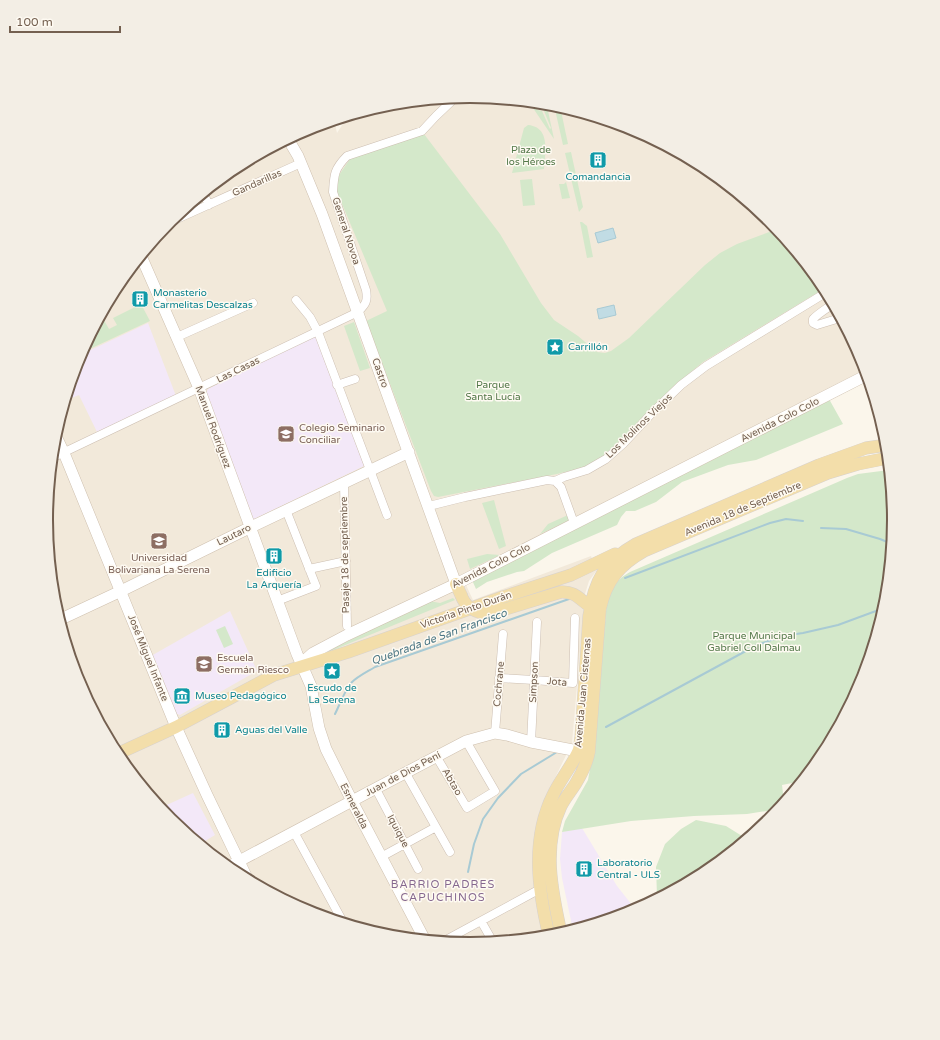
<svg xmlns="http://www.w3.org/2000/svg" width="940" height="1040" font-family="'Varela Round',sans-serif">
  <style>
    .residential { fill: #f2e9da }
    .education { fill: #f3e8f8 }
    .green { fill: #d4e8ca }
    .water { fill: #c1dce4; stroke: #a8cad4 }
    .lines { fill: none; stroke-linecap: round; stroke-linejoin: round }
    .stream { stroke: #a8cad4; stroke-width: 2 }
    .street-casing { stroke: #cdbfb2; stroke-width: 9 }
    .secondary-casing { stroke: #cfc0af; stroke-width: 12 }
    .primary-casing { stroke: #d8d2ce; stroke-width: 13 }
    .street { stroke: #fff; stroke-width: 8 }
    .secondary { stroke: #fff; stroke-width: 11 }
    .primary { stroke: #f3deaa; stroke-width: 12 }
    .primary-bridge-casing { stroke: #d8d2ce; stroke-width: 13; stroke-linecap: butt }
    .primary-bridge { stroke: #f3deaa; stroke-width: 12 }
    .labels { text-anchor: middle; dominant-baseline: central; stroke-width: 3; stroke-linejoin: round; paint-order: stroke }
    .park-label { font-size: 10px; fill: #537849; stroke: #fefaf2 }
    .culture-label { font-size: 10px; fill: #0d838f; stroke: #fefaf2; text-anchor: start }
    .street-label { font-size: 10px; fill: #746050; stroke: #fefaf2 }
    .education-label { font-size: 10px; fill: #785e54; stroke: #fefaf2; text-anchor: start }
    .water-label { font-size: 11px; font-style: italic; fill: #4c7785; stroke: #fefaf2 }
    .neighbourhood-label { font-size: 11px; letter-spacing: 1px; fill: #86688f; stroke: #fefaf2 }
    .rim { fill: none; stroke: #746050; stroke-width: 2 }
  </style>
  <rect width="100%" height="100%" fill="#fbf6eb"/>
  <!-- residential -->
  <path class="residential" d="M 470,96 L 553,104 L 632,128 L 706,168 L 770,220 L 823,285 L 862,358 L 866,373 L 466,585 L 473,600 L 591,556 L 597,570 L 589,581 L 585,594 L 572,743 L 540,809 L 534,839 L 536,881 L 544,937 L 470,944 L 387,936 L 308,912 L 234,872 L 170,820 L 117,755 L 78,682 L 54,602 L 46,520 L 54,437 L 78,358 L 118,284 L 170,220 L 235,167 L 308,128 L 334,120 L 337,133 L 348,116 L 388,104 Z"/>
  <!-- education -->
  <path class="education" d="M 148,323 L 176,396 L 97,432 L 79,395 L 67,400 L 66,398 L 78,358 L 80,355 Z
    M 315,335 L 364,466 L 250,521 L 206,393 L 208,389 Z
    M 230,611 L 257,671 L 180,715 L 172,712 L 151,656 Z
    M 193,793 L 215,835 L 200,844 L 170,820 L 160,808 Z
    M 582,828 L 617,886 L 636,910 L 632,912 L 573,930 L 562,878 L 560,859 L 562,832 Z"/>
  <!-- green -->
  <path class="green" d="M 554,105 L 560,106 L 568,144 L 563,145 Z
    M 547,106 L 554,139 L 533,108 L 535,107 L 538,110 L 542,111 L 550,129 L 551,128 L 544,111 Z
    M 528,125 C 551,127 545,153 544,169 L 512,173 L 524,128 Z
    M 424,134 L 500,234 L 541,303 L 554,320 L 578,336 L 597,352 L 605,353 L 611,351 L 629,338 L 705,265 L 720,253 L 737,244 L 777,229 L 823,285 L 825,288 L 703,362 L 679,382 L 650,409 L 620,441 L 603,456 L 585,467 L 557,474 L 438,497 L 434,496 L 431,491 L 366,321 L 387,311 L 337,192 L 337,178 L 350,159 Z
    M 571,152 L 583,207 L 579,212 L 565,153 Z
    M 532,179 L 535,205 L 523,206 L 520,180 Z
    M 566,182 L 570,198 L 562,199 L 559,184 L 564,184 Z
    M 580,222 L 582,222 L 587,226 L 593,257 L 587,258 Z
    M 141,304 L 150,321 L 81,353 L 101,315 L 109,329 L 117,325 L 113,318 Z
    M 354,322 L 370,368 L 360,371 L 344,326 Z
    M 829,399 L 843,424 L 756,460 L 728,465 L 682,482 L 656,502 L 635,511 L 626,511 L 621,517 L 617,525 L 552,553 L 524,571 L 517,572 L 487,582 L 476,589 L 472,580 Z
    M 889,470 L 894,520 L 886,603 L 862,682 L 822,756 L 802,781 L 782,785 L 784,802 L 779,809 L 747,814 L 694,816 L 631,821 L 562,832 L 565,821 L 588,780 L 594,747 L 607,600 C 613,586 616,580 630,572 L 847,478 L 858,474 Z
    M 494,500 L 506,546 L 499,549 L 482,503 Z
    M 568,515 L 570,520 L 540,534 L 548,524 Z
    M 487,554 L 500,555 L 470,569 L 467,559 Z
    M 453,598 L 455,600 L 316,657 L 429,601 L 440,603 Z
    M 225,626 L 233,644 L 224,648 L 216,630 Z
    M 696,820 L 726,826 L 742,836 L 742,842 L 705,873 L 659,898 L 657,896 L 656,867 L 665,844 L 681,829 Z"/>
  <!-- water -->
  <path class="water" d="M 613,228 L 616,238 L 598,243 L 595,233 Z
    M 614,305 L 616,315 L 599,319 L 597,309 Z"/>
  <g class="lines">
    <!-- stream -->
    <path class="stream" d="M 821,528 L 846,529 L 880,539 L 892,544
      M 625,578 L 770,523 L 786,519 L 803,521
      M 335,714 C 340,704 344,692 351,683 C 358,676 367,672 375,667 L 569,599
      M 606,727 L 755,646 L 782,636 L 803,633 L 838,625 L 884,608
      M 468,872 L 474,844 L 483,819 L 498,798 L 521,774 L 557,752"/>
    <!-- street casing -->
    <g class="street-casing">
      <path id="street" d="M 203,193 L 209,205
        M 168,223 L 301,163
        M 296,300 L 310,317 L 318,332 L 387,515
        M 833,304 C 826,309 819,313 813,319 L 813,323 L 817,325 L 840,318
        M 177,337 L 253,303
        M 337,385 L 355,379
        M 52,458 L 358,312 C 366,304 368,301 366,290 L 333,192 C 334,175 334,169 347,156 L 422,131 L 436,116 L 456,97
        M 555,481 L 561,487 L 574,523
        M 344,483 L 347,626
        M 429,506 L 465,497 L 547,480 L 555,481 L 564,477 L 587,470 L 606,459 L 623,444 L 653,412 L 681,385 L 706,366 L 827,292
        M 309,569 L 346,561
        M 277,601 L 316,586 L 286,510
        M 499,678 L 534,680 L 573,683 L 575,618
        M 495,733 L 503,634
        M 531,742 L 537,622
        M 436,756 L 467,808 L 495,791 L 466,741
        M 405,772 L 450,852
        M 378,793 L 418,869
        M 294,832 L 343,922
        M 381,857 L 436,827
        M 481,921 L 493,942
        M 444,941 L 540,889"/>
    </g>
    <!-- secondary casing -->
    <g class="secondary-casing">
      <path id="secondary" d="M 288,139 L 298,156 L 322,214 L 456,584
        M 141,256 L 199,388 L 297,654 L 311,686 L 319,728 L 326,749 L 352,801 L 425,940
        M 55,434 L 64,453 L 176,727 L 207,795 L 248,880
        M 59,620 L 121,591 L 251,527 L 409,452
        M 302,665 L 305,660 L 313,653 L 347,635 L 456,584 L 867,375
        M 228,867 L 367,793 L 466,741 L 495,733 L 507,735 L 531,742 L 578,751 L 587,752"/>
    </g>
    <!-- primary casing -->
    <g class="primary-casing">
      <path id="primary" d="M 456,584 L 461,595
        M 483,613 L 496,612 L 561,592 C 575,591 580,600 591,607
        M 117,754 L 176,727 L 274,675 L 348,652 L 503,597 L 571,575 L 615,554
        M 561,933 C 552,892 542,846 561,806 C 565,798 571,791 576,783 C 582,773 587,763 589,752 L 600,609 C 606,581 619,565 644,551 L 828,473 L 858,464 L 888,458
        M 549,936 C 538,890 531,839 553,795 C 560,780 571,767 578,752 C 580,748 580,742 581,737 L 589,616 C 594,581 604,562 636,544 L 819,465 L 855,452 L 866,448 L 887,445"/>
    </g>
    <!-- street -->
    <use href="#street" class="street"/>
    <!-- secondary -->
    <use href="#secondary" class="secondary"/>
    <!-- primary -->
    <use href="#primary" class="primary"/>
    <!-- primary-bridge casing -->
    <g class="primary-bridge-casing">
      <path id="primary-bridge" d="M 461,595 C 465,606 472,611 483,613"/>
    </g>
    <!-- primary-bridge -->
    <use href="#primary-bridge" class="primary-bridge"/>
  </g>
  <!-- icons -->
  <defs>
    <g id="building-square" transform="scale(0.9)"><rect x="-9" y="-9" width="18" height="18" rx="4" fill="#0f9aa8" stroke="#fefaf2"/><path d="M-4-6H4V6H1V3H-1V6H-4ZM-2.5-4.3h1.7v1.8h-1.7ZM.8-4.3h1.7v1.8H.8ZM-2.5-1h1.7V.8h-1.7ZM.8-1h1.7V.8H.8Z" fill="#fff"/></g>
    <g id="sight-square" transform="scale(0.9)"><rect x="-9" y="-9" width="18" height="18" rx="4" fill="#0f9aa8" stroke="#fefaf2"/><path d="M0-6L1.8-2.2L6-1.7L2.9 1.2L3.7 5.4L0 3.3L-3.7 5.4L-2.9 1.2L-6-1.7L-1.8-2.2Z" fill="#fff"/></g>
    <g id="school-square" transform="scale(0.9)"><rect x="-9" y="-9" width="18" height="18" rx="4" fill="#8d6e63" stroke="#fefaf2"/><path d="M0-5L7-2L0 1L-7-2ZM-4 1L0 2.5L4 1V4Q0 6-4 4Z" fill="#fff"/></g>
    <g id="museum-square" transform="scale(0.9)"><rect x="-9" y="-9" width="18" height="18" rx="4" fill="#0f9aa8" stroke="#fefaf2"/><path d="M0-6L6-3V-2H-6V-3ZM-5-1h2V3h-2ZM-1-1h2V3h-2ZM3-1h2V3H3ZM-6 4H6V6H-6Z" fill="#fff"/></g>
  </defs>
  <g fill-rule="evenodd">
    <use href="#building-square" x="598" y="160"/>
    <use href="#building-square" x="140" y="299"/>
    <use href="#sight-square" x="555" y="347"/>
    <use href="#school-square" x="286" y="434"/>
    <use href="#school-square" x="159" y="541"/>
    <use href="#building-square" x="274" y="556"/>
    <use href="#school-square" x="204" y="664"/>
    <use href="#sight-square" x="332" y="671"/>
    <use href="#museum-square" x="182" y="696"/>
    <use href="#building-square" x="222" y="730"/>
    <use href="#building-square" x="584" y="869"/>
  </g>
  <g class="labels">
    <!-- park labels -->
    <g class="park-label">
      <text x="531" y="150">Plaza de<tspan x="531" dy="12">los Héroes</tspan></text>
      <text x="493" y="385">Parque<tspan x="493" dy="12">Santa Lucía</tspan></text>
      <text x="754" y="636">Parque Municipal<tspan x="754" dy="12">Gabriel Coll Dalmau</tspan></text>
    </g>
    <!-- culture labels -->
    <g class="culture-label">
      <text x="598" y="177" text-anchor="middle">Comandancia</text>
      <text x="153" y="293">Monasterio<tspan x="153" dy="12">Carmelitas Descalzas</tspan></text>
      <text x="568" y="347">Carrillón</text>
      <text x="274" y="573" text-anchor="middle">Edificio<tspan x="274" dy="12">La Arquería</tspan></text>
      <text x="332" y="688" text-anchor="middle">Escudo de<tspan x="332" dy="12">La Serena</tspan></text>
      <text x="195" y="696">Museo Pedagógico</text>
      <text x="235" y="730">Aguas del Valle</text>
      <text x="597" y="863">Laboratorio<tspan x="597" dy="12">Central - ULS</tspan></text>
    </g>
    <!-- street labels -->
    <g class="street-label">
      <text transform="translate(257 183) rotate(-24)">Gandarillas</text>
      <text transform="translate(346 231) rotate(72)">General Novoa</text>
      <text transform="translate(238 370) rotate(-26)">Las Casas</text>
      <text transform="translate(380 373) rotate(70)">Castro</text>
      <text transform="translate(780 420) rotate(-27)">Avenida Colo Colo</text>
      <text transform="translate(639 426) rotate(-44)">Los Molinos Viejos</text>
      <text transform="translate(213 427) rotate(70)">Manuel Rodríguez</text>
      <text transform="translate(743 509) rotate(-23)">Avenida 18 de Septiembre</text>
      <text transform="translate(234 535) rotate(-26)">Lautaro</text>
      <text transform="translate(345 555) rotate(-91)">Pasaje 18 de septiembre</text>
      <text transform="translate(491 566) rotate(-27)">Avenida Colo Colo</text>
      <text transform="translate(466 610) rotate(-19)">Victoria Pinto Durán</text>
      <text transform="translate(148 658) rotate(68)">José Miguel Infante</text>
      <text transform="translate(534 682) rotate(-87)">Simpson</text>
      <text transform="translate(557 682) rotate(5)">Jota</text>
      <text transform="translate(499 684) rotate(-85)">Cochrane</text>
      <text transform="translate(583 693) rotate(-85)">Avenida Juan Cisternas</text>
      <text transform="translate(403 774) rotate(-28)">Juan de Dios Pení</text>
      <text transform="translate(452 782) rotate(60)">Abtao</text>
      <text transform="translate(354 806) rotate(63)">Esmeralda</text>
      <text transform="translate(398 831) rotate(62)">Iquique</text>
    </g>
    <!-- education labels -->
    <g class="education-label">
      <text x="299" y="428">Colegio Seminario<tspan x="299" dy="12">Conciliar</tspan></text>
      <text x="159" y="558" text-anchor="middle">Universidad<tspan x="159" dy="12">Bolivariana La Serena</tspan></text>
      <text x="217" y="658">Escuela<tspan x="217" dy="12">Germán Riesco</tspan></text>
    </g>
    <!-- water labels -->
    <g class="water-label">
      <text transform="translate(439 637) rotate(-20)">Quebrada de San Francisco</text>
    </g>
    <!-- neighbourhood labels -->
    <g class="neighbourhood-label">
      <text x="443" y="884">BARRIO PADRES<tspan x="443" dy="13">CAPUCHINOS</tspan></text>
    </g>
  </g>
  <!-- crop -->
  <path d="M0 0H940V1040H0ZM53 520a417 417 0 1 1 834 0a417 417 0 1 1-834 0Z" fill="#f3eee5" fill-rule="evenodd"/>
  <path class="rim" d="M53 520a417 417 0 1 1 834 0a417 417 0 1 1-834 0Z"/>
  <!-- scale -->
  <path d="M10 26v6h110v-6" fill="none" stroke="#746050" stroke-width="2"/>
  <text x="16" y="26" font-size="12" fill="#746050" stroke="#fefaf2" stroke-width="3" paint-order="stroke">100 m</text>
</svg>
